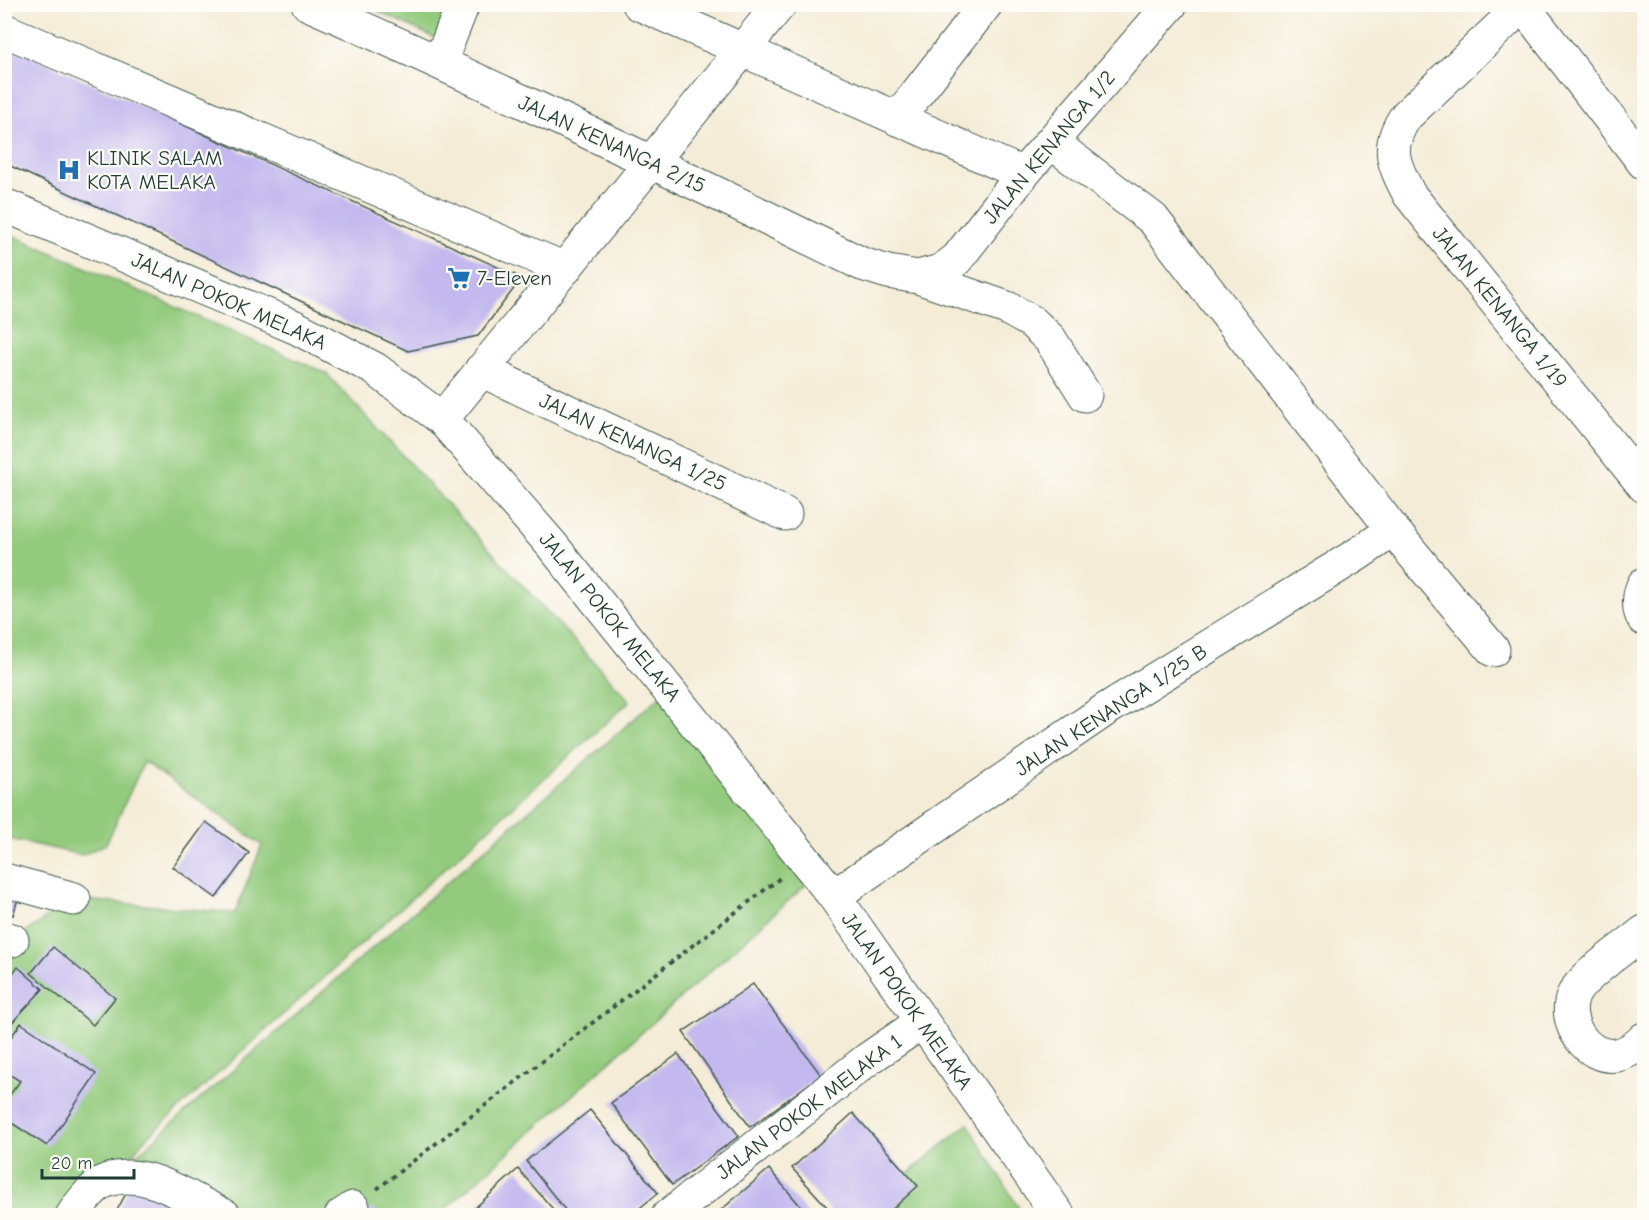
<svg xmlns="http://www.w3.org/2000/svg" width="1649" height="1220" font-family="'Comic Neue',sans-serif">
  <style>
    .green { fill: #93ca7d; stroke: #598458; stroke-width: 1.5 }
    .building { fill: #c3b9ee }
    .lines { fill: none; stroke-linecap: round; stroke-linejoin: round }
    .minor-casing { stroke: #3f574c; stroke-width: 35 }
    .path { stroke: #3f574c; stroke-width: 4; stroke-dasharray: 4.5 4.5; stroke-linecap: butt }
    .minor { stroke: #fff; stroke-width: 33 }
    .labels { text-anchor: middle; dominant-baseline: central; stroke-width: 4.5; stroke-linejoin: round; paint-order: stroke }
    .street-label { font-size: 21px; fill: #1f3d34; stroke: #fdfcf7 }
    .poi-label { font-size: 21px; fill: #1f3d34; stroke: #fdfcf7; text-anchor: start }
  </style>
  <rect width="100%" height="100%" fill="#fdfcf7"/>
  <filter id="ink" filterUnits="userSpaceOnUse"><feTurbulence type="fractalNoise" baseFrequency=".0167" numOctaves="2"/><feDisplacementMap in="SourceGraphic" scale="12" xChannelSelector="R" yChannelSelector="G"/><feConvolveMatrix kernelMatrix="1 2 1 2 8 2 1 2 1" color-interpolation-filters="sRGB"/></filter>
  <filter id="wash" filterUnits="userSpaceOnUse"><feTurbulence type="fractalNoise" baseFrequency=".008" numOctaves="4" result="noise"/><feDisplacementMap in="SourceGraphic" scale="24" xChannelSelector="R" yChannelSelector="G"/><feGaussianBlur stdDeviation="1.35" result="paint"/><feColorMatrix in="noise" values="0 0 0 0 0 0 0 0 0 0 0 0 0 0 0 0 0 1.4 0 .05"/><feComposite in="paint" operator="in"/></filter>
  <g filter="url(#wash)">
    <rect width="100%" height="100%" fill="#f4ecd7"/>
    <!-- green -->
    <path class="green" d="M 365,5 L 450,5 L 437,39 Z
      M 5,232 L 326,373 L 630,701 L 141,1143 L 125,1165 L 668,689 L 817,875 L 439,1215 L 380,1215 L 348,1209 L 317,1216 L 120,1215 L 155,1183 L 122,1168 L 84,1215 L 5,1216 L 5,946 L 74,899 L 235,913 L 262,845 L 144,762 L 106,844 L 82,855 L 5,838 Z
      M 968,1124 L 1023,1215 L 857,1216 Z"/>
    <g id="blocks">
      <!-- building -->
      <path class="building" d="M 4,44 L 522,278 L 478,336 L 408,351 L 4,163 Z
        M 206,822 L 249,853 L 216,898 L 173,867 Z
        M 4,891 L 19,896 L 13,915 L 4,913 Z
        M 53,947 L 115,998 L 93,1025 L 31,973 Z
        M 18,967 L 43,989 L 7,1028 L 4,1026 L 4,982 Z
        M 753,984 L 821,1075 L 750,1127 L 683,1032 Z
        M 21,1023 L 96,1074 L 47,1146 L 4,1118 L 4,1103 L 20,1081 L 4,1071 L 4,1047 Z
        M 678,1054 L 739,1136 L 672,1185 L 611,1103 Z
        M 590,1110 L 658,1193 L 630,1216 L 570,1216 L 526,1161 Z
        M 853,1113 L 918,1186 L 885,1216 L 835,1216 L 792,1168 Z
        M 518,1169 L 559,1216 L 466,1216 Z
        M 769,1169 L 809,1216 L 714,1216 Z
        M 131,1184 L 191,1216 L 114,1216 Z
        M 371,1208 L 381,1216 L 365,1216 Z"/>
    </g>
  </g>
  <g filter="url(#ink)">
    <use href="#blocks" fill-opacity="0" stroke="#3f574c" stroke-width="1.5"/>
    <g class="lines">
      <!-- minor casing -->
      <g class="minor-casing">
        <path id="minor" d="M 308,4 C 495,86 678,174 862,264 L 888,272 L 918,277 L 1007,308 L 1032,322 L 1050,339 L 1085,395
          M 639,4 L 1023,174
          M 1524,4 L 1406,116 C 1385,147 1393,163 1409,194 L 1644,486
          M 1523,6 L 1644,163
          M 4,30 L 565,269
          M 440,62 L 463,4
          M 897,119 L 986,4
          M 1051,142 L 1153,219 L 1393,530 L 1493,650
          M 4,205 L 295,327 L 375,369 L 442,419 L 551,544 L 834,896 L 1059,1216
          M 918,277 L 941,271 L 957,259 L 1023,174 L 1171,4
          M 481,370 L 785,514
          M 442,419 L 780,4
          M 1644,584 C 1639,593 1637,610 1644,619
          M 4,880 L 74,899
          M 834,896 L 1105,710 L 1358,554 L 1393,530
          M 1644,932 C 1627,946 1580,977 1573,996 C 1562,1022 1587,1060 1617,1055 C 1627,1053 1637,1046 1644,1039
          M 4,938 L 12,940
          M 72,1216 C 78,1206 93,1187 103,1182 C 144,1164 189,1199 225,1216
          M 341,1216 L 353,1208
          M 668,1216 L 868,1059 L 922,1022"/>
      </g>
      <!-- path -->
      <path class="path" d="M 377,1189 L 780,878"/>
      <!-- minor -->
      <use href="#minor" class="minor"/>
    </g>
  </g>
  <!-- icons -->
  <defs>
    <g id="hospital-bare" transform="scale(1.8)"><path d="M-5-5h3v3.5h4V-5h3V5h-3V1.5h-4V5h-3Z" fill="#1f6fb2" stroke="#fdfcf7" stroke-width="2.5" paint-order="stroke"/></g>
    <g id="supermarket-bare" transform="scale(1.8)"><path d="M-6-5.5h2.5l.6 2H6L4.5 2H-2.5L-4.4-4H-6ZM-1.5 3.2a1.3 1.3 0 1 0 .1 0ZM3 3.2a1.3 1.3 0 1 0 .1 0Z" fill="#1f6fb2" stroke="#fdfcf7" stroke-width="2.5" paint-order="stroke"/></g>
  </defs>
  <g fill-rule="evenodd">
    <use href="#hospital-bare" x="69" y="170"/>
    <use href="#supermarket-bare" x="459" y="278"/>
  </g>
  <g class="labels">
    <!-- street labels -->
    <g class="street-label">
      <text transform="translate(612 144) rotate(25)">JALAN KENANGA 2/15</text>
      <text transform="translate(1049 147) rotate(-50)">JALAN KENANGA 1/2</text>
      <text transform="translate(229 301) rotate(24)">JALAN POKOK MELAKA</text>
      <text transform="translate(1500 307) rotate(51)">JALAN KENANGA 1/19</text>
      <text transform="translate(633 442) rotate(25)">JALAN KENANGA 1/25</text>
      <text transform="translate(610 617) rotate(51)">JALAN POKOK MELAKA</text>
      <text transform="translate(1111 710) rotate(-33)">JALAN KENANGA 1/25 B</text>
      <text transform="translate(907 1001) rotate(55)">JALAN POKOK MELAKA</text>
      <text transform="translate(809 1107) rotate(-37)">JALAN POKOK MELAKA 1</text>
    </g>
    <!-- poi labels -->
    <g class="poi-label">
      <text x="87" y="158">KLINIK SALAM<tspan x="87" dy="24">KOTA MELAKA</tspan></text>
      <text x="477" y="278">7-Eleven</text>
    </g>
  </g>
  <!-- margin -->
  <rect width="1649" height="1220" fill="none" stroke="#fdfcf7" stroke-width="24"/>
  <!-- scale -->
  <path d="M42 1169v9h92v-9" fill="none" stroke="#1f3d34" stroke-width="3"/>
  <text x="51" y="1169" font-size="18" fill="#1f3d34" stroke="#fdfcf7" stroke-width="4.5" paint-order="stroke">20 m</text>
</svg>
